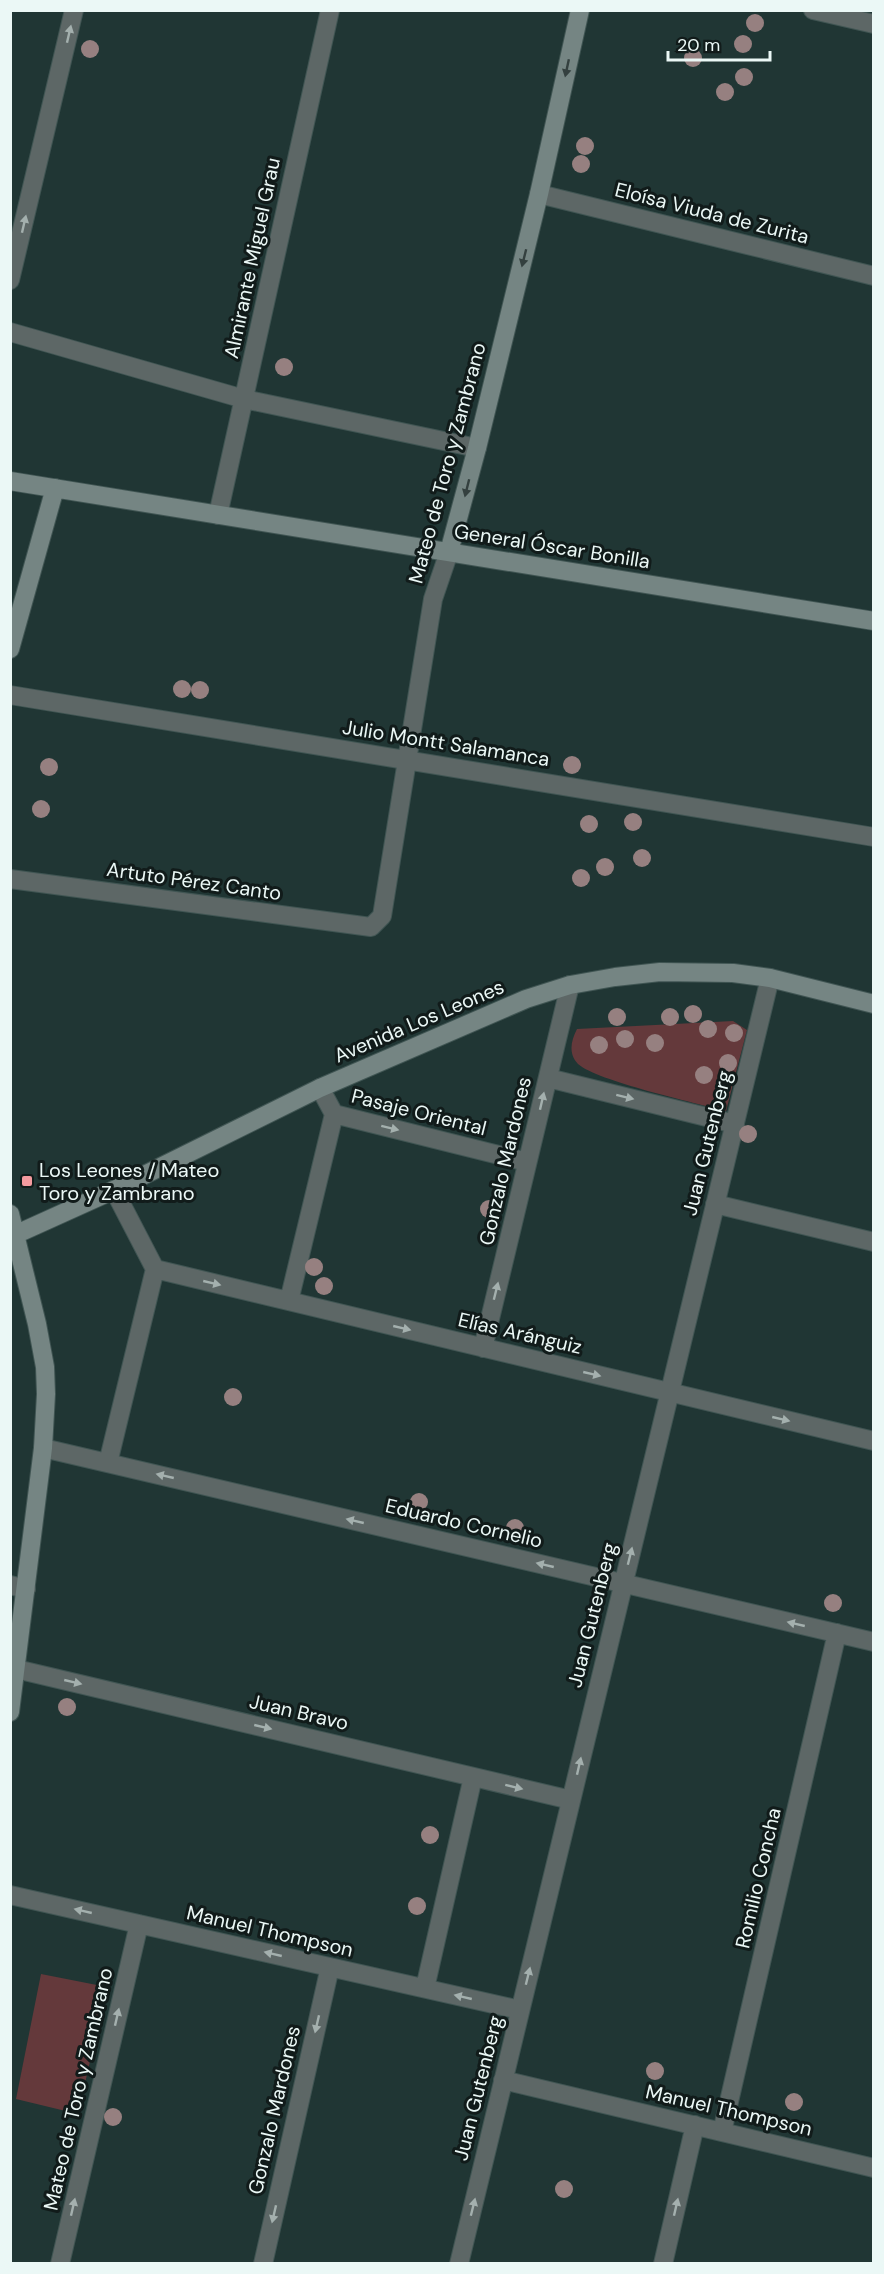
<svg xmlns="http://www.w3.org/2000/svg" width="884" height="2274" font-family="'DM Sans',sans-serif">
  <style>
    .green { fill: #64393b }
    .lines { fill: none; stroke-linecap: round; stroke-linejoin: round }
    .street-casing { stroke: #405553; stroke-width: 20 }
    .secondary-casing { stroke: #405553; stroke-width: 20 }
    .street { stroke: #5d6766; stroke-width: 18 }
    .secondary { stroke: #758583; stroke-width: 18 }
    .tree { fill: #968080 }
    .oneway { fill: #a4b0ae }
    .oneway2 { fill: #34403f }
    .poi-dot { fill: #f49b9f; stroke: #111b1a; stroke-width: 2 }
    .labels { text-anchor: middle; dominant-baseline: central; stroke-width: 6; stroke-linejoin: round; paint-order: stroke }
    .street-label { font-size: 20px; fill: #ebf8f6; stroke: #111b1a }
    .poi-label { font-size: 20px; fill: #ebf8f6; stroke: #111b1a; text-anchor: start }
  </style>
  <rect width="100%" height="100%" fill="#203634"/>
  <!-- green -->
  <path class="green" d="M 733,1021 L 747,1030 L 726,1111 C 696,1103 597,1081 578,1064 C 568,1053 571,1041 577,1029 Z
    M 41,1974 L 107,1987 L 78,2114 L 16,2099 Z"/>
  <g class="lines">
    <!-- street casing -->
    <g class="street-casing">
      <path id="street" d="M 813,10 L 874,24
        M 539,194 L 874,276
        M 10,280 L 74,10
        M 10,332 L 244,399 L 477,448
        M 218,515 L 330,10
        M 10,695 L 874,837
        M 10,879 L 371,927 L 382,916 L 433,599 L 449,552
        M 548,1078 L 735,1124
        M 334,1114 L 527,1162
        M 715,1204 L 874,1242
        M 155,1269 L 874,1441
        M 289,1301 L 334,1114 L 320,1088
        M 483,1348 L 570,985
        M 43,1448 L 874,1642
        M 108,1463 L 155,1269 L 114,1190
        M 10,1585 L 26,1589
        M 16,1669 L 571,1800
        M 10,1895 L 520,2010
        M 425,1988 L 473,1777
        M 503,2080 L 874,2168
        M 722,2132 L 837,1633
        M 60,2264 L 139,1924
        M 263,2264 L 330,1967
        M 459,2264 L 770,978
        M 663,2264 L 695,2125"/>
    </g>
    <!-- secondary casing -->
    <g class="secondary-casing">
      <path id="secondary" d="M 10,481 L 874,621
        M 449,552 L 477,448 L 539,194 L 580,10
        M 10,649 L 55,488
        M 10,1214 L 37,1324 L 45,1367 L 46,1394 L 43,1448 L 10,1712
        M 10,1237 L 114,1190 L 320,1088 L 526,999 L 570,985 L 615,977 L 660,972 L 733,973 L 770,978 L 874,1004"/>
    </g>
    <!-- street -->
    <use href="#street" class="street"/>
    <!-- secondary -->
    <use href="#secondary" class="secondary"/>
  </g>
  <!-- trees -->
  <g class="tree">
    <circle cx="755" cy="23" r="9"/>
    <circle cx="743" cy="44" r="9"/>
    <circle cx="90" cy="49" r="9"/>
    <circle cx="693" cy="58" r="9"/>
    <circle cx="744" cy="77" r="9"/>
    <circle cx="725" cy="92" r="9"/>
    <circle cx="585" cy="146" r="9"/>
    <circle cx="581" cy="164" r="9"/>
    <circle cx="284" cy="367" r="9"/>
    <circle cx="182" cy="689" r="9"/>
    <circle cx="200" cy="690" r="9"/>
    <circle cx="572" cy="765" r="9"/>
    <circle cx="49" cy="767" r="9"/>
    <circle cx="41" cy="809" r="9"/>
    <circle cx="633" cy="822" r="9"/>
    <circle cx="589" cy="824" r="9"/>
    <circle cx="642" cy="858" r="9"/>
    <circle cx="605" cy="867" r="9"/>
    <circle cx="581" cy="878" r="9"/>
    <circle cx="693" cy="1014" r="9"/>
    <circle cx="617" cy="1017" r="9"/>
    <circle cx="670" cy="1017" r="9"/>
    <circle cx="708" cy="1029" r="9"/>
    <circle cx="734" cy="1033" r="9"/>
    <circle cx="625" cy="1039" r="9"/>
    <circle cx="655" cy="1043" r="9"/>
    <circle cx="599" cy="1045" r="9"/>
    <circle cx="728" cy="1063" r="9"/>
    <circle cx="704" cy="1075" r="9"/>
    <circle cx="748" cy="1134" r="9"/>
    <circle cx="489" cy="1209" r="9"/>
    <circle cx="314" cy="1267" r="9"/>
    <circle cx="324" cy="1286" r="9"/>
    <circle cx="233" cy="1397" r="9"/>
    <circle cx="419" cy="1502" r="9"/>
    <circle cx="515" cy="1528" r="9"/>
    <circle cx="833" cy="1603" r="9"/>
    <circle cx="67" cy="1707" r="9"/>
    <circle cx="430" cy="1835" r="9"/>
    <circle cx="417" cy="1906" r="9"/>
    <circle cx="655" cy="2071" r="9"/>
    <circle cx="794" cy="2102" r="9"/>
    <circle cx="113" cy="2117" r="9"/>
    <circle cx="564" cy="2189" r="9"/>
  </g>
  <!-- one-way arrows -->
  <defs><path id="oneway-solid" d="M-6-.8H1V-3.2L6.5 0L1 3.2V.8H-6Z" transform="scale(1.5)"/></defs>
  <g class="oneway">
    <use href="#oneway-solid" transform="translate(69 34) rotate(-77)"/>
    <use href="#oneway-solid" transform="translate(24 224) rotate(-77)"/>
    <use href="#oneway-solid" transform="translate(625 1097) rotate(14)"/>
    <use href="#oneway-solid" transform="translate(542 1101) rotate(-77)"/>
    <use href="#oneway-solid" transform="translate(390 1128) rotate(14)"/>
    <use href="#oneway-solid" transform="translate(212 1283) rotate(13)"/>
    <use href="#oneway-solid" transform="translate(496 1291) rotate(-76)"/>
    <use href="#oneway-solid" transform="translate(402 1328) rotate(13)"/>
    <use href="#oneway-solid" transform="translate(592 1374) rotate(13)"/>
    <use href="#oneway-solid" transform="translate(781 1419) rotate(13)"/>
    <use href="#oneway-solid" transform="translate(165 1476) rotate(-167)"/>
    <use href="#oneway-solid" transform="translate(355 1521) rotate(-167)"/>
    <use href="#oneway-solid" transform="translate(630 1556) rotate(-76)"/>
    <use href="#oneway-solid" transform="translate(545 1565) rotate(-167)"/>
    <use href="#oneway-solid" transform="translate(796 1624) rotate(-167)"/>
    <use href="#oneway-solid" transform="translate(73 1682) rotate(13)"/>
    <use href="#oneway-solid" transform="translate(263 1727) rotate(13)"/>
    <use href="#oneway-solid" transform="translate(579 1766) rotate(-77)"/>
    <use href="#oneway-solid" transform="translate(514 1787) rotate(14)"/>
    <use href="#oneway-solid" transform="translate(83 1911) rotate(-167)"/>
    <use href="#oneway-solid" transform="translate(273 1954) rotate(-167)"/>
    <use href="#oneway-solid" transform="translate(528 1976) rotate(-76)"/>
    <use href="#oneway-solid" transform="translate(463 1997) rotate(-167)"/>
    <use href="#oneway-solid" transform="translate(117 2017) rotate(-77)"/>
    <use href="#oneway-solid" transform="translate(317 2024) rotate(103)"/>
    <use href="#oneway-solid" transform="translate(73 2207) rotate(-77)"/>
    <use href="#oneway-solid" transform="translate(473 2207) rotate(-76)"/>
    <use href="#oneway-solid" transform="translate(676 2207) rotate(-77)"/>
    <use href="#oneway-solid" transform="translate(274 2214) rotate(103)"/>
  </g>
  <g class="oneway2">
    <use href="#oneway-solid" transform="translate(567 68) rotate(102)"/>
    <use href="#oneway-solid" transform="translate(524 258) rotate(104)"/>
    <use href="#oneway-solid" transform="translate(467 488) rotate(104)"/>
  </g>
  <!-- markers -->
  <rect class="poi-dot" x="21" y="1175" width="12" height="12" rx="3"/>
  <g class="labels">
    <!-- street labels -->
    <g class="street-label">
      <text transform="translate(712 213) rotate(14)">Eloísa Viuda de Zurita</text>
      <text transform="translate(252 258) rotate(-78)">Almirante Miguel Grau</text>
      <text transform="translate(447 463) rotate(-75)">Mateo de Toro y Zambrano</text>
      <text transform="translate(552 546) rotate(9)">General Óscar Bonilla</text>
      <text transform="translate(446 743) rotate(9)">Julio Montt Salamanca</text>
      <text transform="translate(194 881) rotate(8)">Artuto Pérez Canto</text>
      <text transform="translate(419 1021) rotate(-23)">Avenida Los Leones</text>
      <text transform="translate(419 1112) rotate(14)">Pasaje Oriental</text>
      <text transform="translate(707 1143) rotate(-76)">Juan Gutenberg</text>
      <text transform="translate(505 1161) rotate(-77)">Gonzalo Mardones</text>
      <text transform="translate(520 1333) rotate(13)">Elías Aránguiz</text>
      <text transform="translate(464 1523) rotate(13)">Eduardo Cornelio</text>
      <text transform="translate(592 1615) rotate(-76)">Juan Gutenberg</text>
      <text transform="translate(299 1712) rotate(13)">Juan Bravo</text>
      <text transform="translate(758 1878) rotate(-77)">Romilio Concha</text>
      <text transform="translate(270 1931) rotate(13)">Manuel Thompson</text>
      <text transform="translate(478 2088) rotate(-76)">Juan Gutenberg</text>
      <text transform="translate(78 2089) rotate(-77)">Mateo de Toro y Zambrano</text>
      <text transform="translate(274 2110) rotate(-77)">Gonzalo Mardones</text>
      <text transform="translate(729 2110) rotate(13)">Manuel Thompson</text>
    </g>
    <!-- poi labels -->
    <g class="poi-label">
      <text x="39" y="1170">Los Leones / Mateo<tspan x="39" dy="23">Toro y Zambrano</tspan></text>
    </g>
  </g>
  <!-- border -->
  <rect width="884" height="2274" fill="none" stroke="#ebf8f6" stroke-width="24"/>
  <!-- scale -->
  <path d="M668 51v9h102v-9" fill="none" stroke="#ebf8f6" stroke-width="3"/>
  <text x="677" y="51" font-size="18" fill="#ebf8f6" stroke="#111b1a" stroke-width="4.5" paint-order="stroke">20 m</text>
</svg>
